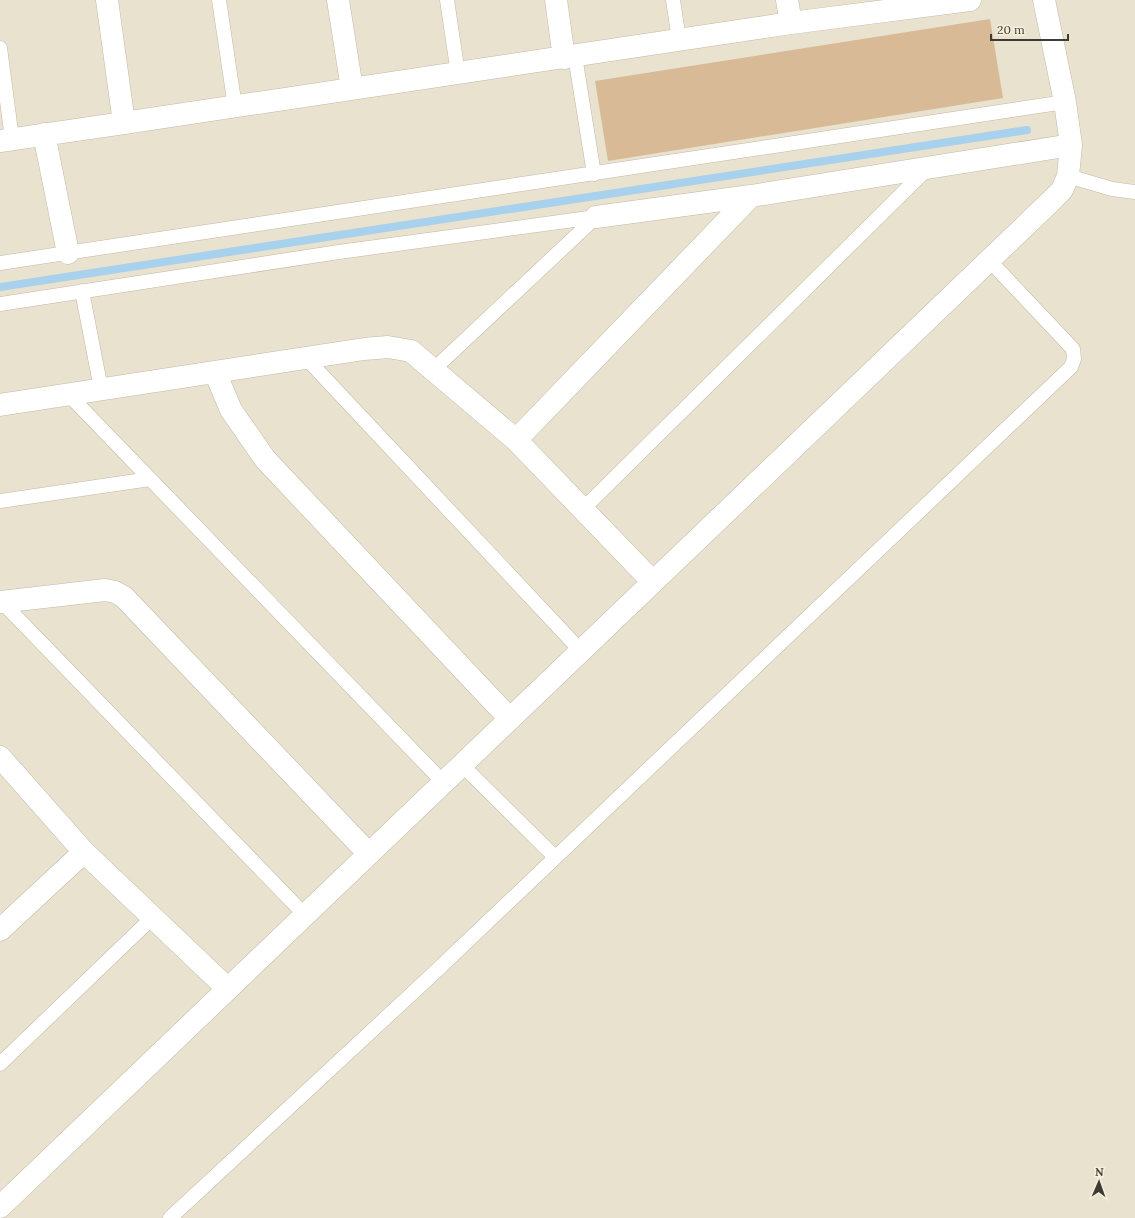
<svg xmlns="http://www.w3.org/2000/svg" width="1135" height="1218" font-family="Lora,serif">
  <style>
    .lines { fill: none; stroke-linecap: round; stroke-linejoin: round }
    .stream { stroke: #a7d1ed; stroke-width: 8 }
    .building { fill: #d9ba97 }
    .lane-casing { stroke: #c0b9a7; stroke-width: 15 }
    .street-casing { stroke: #c0b9a7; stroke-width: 23 }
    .lane { stroke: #fff; stroke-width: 14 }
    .street { stroke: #fff; stroke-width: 22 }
  </style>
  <rect width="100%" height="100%" fill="#e9e2cf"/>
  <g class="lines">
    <!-- stream -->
    <path class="stream" d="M 0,287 L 1027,130"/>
  </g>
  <!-- building -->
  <path class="building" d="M 990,19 L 1003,98 L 608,161 L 595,81 Z"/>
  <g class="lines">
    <!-- lane casing -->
    <g class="lane-casing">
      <path id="lane" d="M 219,0 L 235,107
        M 447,0 L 458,74
        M 673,0 L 679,40
        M 0,48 L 12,139
        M 575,56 L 594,174
        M 1068,176 L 1112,189 L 1135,192
        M 0,263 L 1065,102
        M 82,291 L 101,389
        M 0,304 L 339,252 L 596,217
        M 306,358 L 581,651
        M 433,370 L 596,217
        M 68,394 L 444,783
        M 0,501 L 150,479
        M 583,509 L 929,167
        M 2,602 L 305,915
        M 462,765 L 555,857
        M 0,1064 L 153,917
        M 170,1218 L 434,973 L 1071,367 L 1074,359 L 1073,349 L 989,260"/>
    </g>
    <!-- street casing -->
    <g class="street-casing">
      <path id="street" d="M 107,0 L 124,123
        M 338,0 L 352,89
        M 556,0 L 564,58
        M 787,0 L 791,23
        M 44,134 L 68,253
        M 0,141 L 124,123 L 791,23 L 970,0
        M 596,217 L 751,196 L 1071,145
        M 215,372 L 231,410 L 265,459 L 510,719
        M 0,405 L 364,349 L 388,347 L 411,351 L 516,440 L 653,582
        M 516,440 L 751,196
        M 0,602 L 105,590 L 115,592 L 124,597 L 369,854
        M 0,757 L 84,852 L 228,989
        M 0,930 L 84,852
        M 0,1207 L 1049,203 L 1062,190 L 1068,176 L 1071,145 L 1065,102 L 1044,0"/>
    </g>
    <!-- lane -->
    <use href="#lane" class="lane"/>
    <!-- street -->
    <use href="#street" class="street"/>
  </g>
  <!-- north arrow -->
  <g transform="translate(1099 1182) rotate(2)" stroke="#f6efdc" stroke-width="3" paint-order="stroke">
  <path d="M0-3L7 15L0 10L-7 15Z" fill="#3e3b34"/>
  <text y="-6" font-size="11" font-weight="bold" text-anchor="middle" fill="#3e3b34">N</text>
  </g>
  <!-- scale -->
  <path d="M991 34v6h77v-6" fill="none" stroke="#3e3b34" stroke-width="2"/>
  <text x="997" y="34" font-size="12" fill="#3e3b34" stroke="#f6efdc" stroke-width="3" paint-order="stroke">20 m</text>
</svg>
